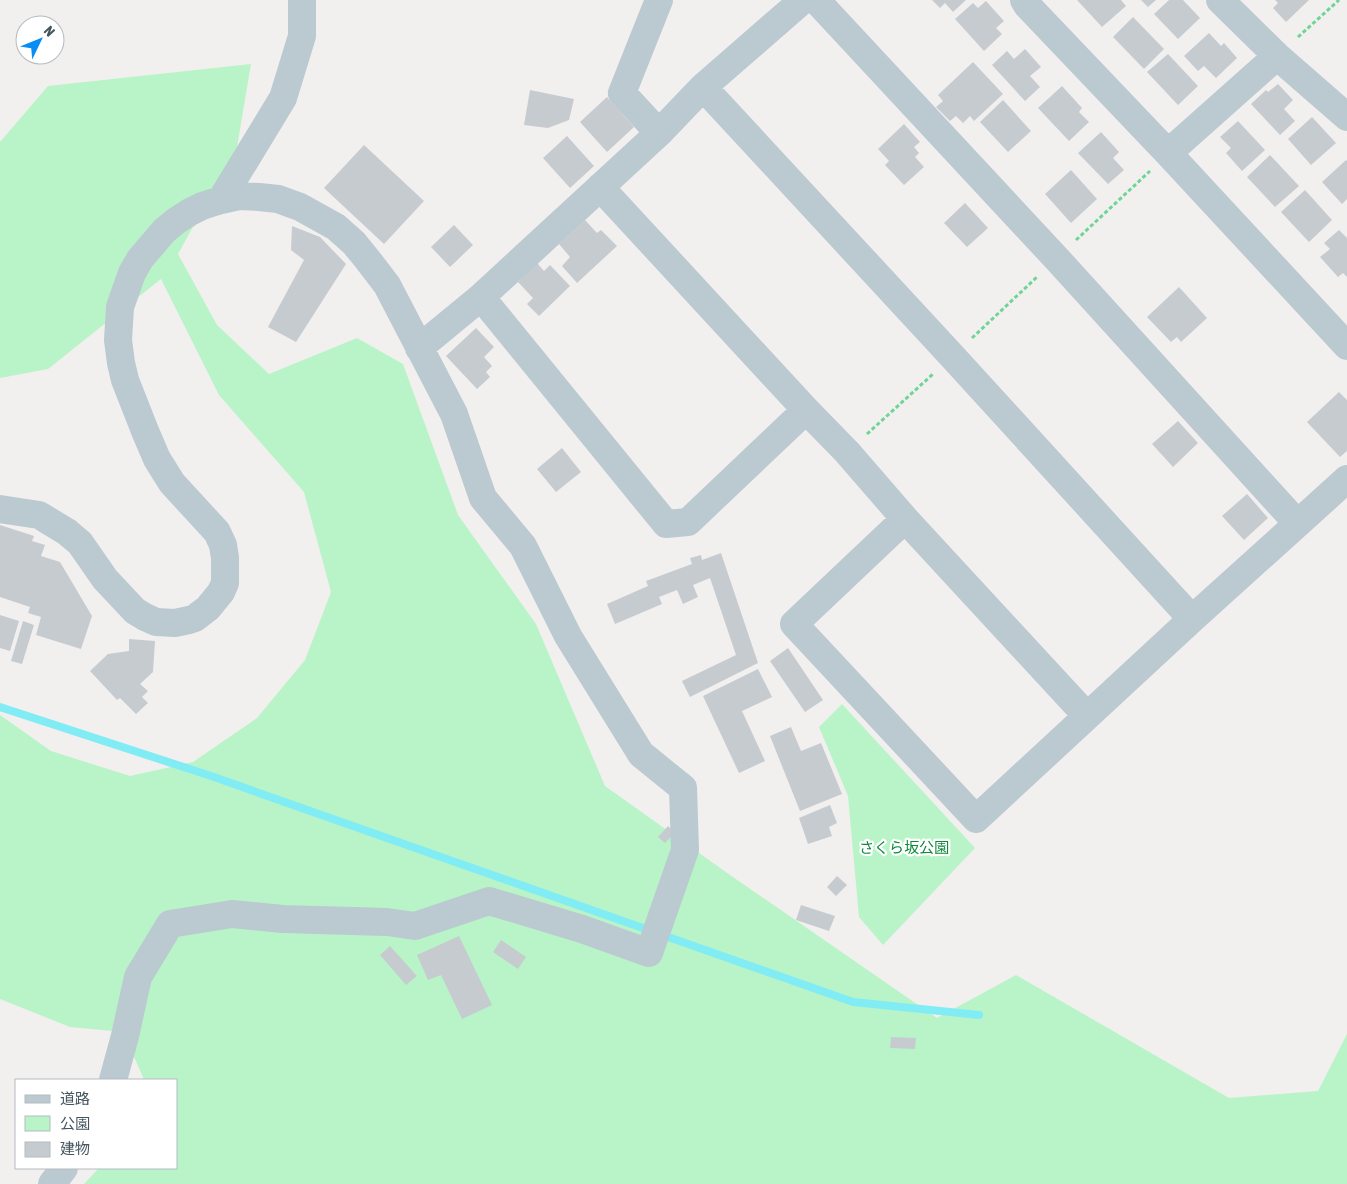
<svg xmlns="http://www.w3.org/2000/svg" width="1347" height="1184" font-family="'Asap Condensed','Noto Sans JP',sans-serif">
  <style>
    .green { fill: #b9f4c8 }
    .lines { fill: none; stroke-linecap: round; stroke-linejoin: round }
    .stream { stroke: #82ecf5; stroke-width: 8 }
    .building { fill: #c6cbd0 }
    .path { stroke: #6ed595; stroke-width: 3; stroke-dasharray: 4 2.5; stroke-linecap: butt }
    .minor { stroke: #bbc9d0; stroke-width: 28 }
    .labels { text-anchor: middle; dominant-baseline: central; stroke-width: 4.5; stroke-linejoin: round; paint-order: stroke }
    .park-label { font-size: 15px; fill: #0e883b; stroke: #fff }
  </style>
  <rect width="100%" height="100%" fill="#f2efef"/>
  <!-- green -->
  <path class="green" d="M 251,64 L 237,147 L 178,254 L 217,325 L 269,374 L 357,338 L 403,364 L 458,515 L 536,624 L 605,786 L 730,875 L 937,1018 L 1016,975 L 1229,1098 L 1318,1091 L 1347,1034 L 1347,1184 L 84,1184 L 99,1168 L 176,1168 L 176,1080 L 143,1080 L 143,1077 L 123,1032 L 70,1027 L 0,999 L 0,715 L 51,751 L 130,776 L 193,762 L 257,718 L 305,660 L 331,592 L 304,492 L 219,395 L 161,279 L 48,369 L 0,378 L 0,142 L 48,86 Z
    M 842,704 L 975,848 L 883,945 L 859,917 L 848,796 L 819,727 Z"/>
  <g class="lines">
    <!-- stream -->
    <path class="stream" d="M 0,707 L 211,776 L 853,1002 L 979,1015"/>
  </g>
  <!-- building -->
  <path class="building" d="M 932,0 L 966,0 L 953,12 L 945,3 L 940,8 Z
    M 1077,0 L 1121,0 L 1126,6 L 1102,27 Z
    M 1141,0 L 1156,0 L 1148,7 Z
    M 1169,0 L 1183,0 L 1200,18 L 1178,39 L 1154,14 Z
    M 1275,0 L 1309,0 L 1286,22 L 1273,8 L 1278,3 Z
    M 986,1 L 1004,21 L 996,28 L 1002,34 L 984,51 L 955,19 L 973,3 L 978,8 Z
    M 1133,17 L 1164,49 L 1144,69 L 1113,37 Z
    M 1209,33 L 1221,46 L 1224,43 L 1237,58 L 1216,78 L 1204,66 L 1198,71 L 1184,56 Z
    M 1025,49 L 1041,67 L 1030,76 L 1040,87 L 1025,101 L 992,65 L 1007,51 L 1014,59 Z
    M 1168,54 L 1198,86 L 1178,105 L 1147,72 Z
    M 973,62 L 1003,94 L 974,121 L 970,116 L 963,123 L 956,116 L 950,121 L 936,107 L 943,101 L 938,95 Z
    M 1278,84 L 1293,100 L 1284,109 L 1295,121 L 1280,135 L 1251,104 L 1266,90 L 1268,92 Z
    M 1062,86 L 1082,108 L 1079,112 L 1089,122 L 1069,141 L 1038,108 Z
    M 530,90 L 574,99 L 569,120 L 548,128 L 524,125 Z
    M 607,97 L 634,127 L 607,152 L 580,122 Z
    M 1003,100 L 1031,131 L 1008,152 L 980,122 Z
    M 1312,117 L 1336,143 L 1311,165 L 1288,139 Z
    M 1238,121 L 1265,150 L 1242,171 L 1226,153 L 1231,148 L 1220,137 Z
    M 904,124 L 920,142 L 914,147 L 919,153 L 915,157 L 924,167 L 904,185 L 885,165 L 889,161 L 878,149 Z
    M 1101,132 L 1119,152 L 1113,158 L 1124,170 L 1108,184 L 1078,153 Z
    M 567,136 L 594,166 L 570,188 L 543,158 Z
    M 364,145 L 424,201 L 384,244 L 324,188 Z
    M 1270,155 L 1299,186 L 1275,207 L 1247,177 Z
    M 1346,160 L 1347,161 L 1347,199 L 1342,204 L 1322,182 Z
    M 1071,170 L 1097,199 L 1071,223 L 1045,194 Z
    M 1305,190 L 1332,220 L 1309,242 L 1281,212 Z
    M 965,203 L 988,228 L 967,247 L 944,223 Z
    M 585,220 L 597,233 L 601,230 L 617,246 L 577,283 L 562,266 L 570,257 L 559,244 Z
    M 454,225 L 473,245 L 450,267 L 431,247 Z
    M 292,226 L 320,237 L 346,264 L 296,342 L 268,327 L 304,260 L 291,250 Z
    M 1339,230 L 1347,238 L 1347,277 L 1343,273 L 1338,277 L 1320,257 L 1330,249 L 1324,243 Z
    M 537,263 L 544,271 L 550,265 L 570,286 L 539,316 L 527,304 L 533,298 L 518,282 Z
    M 1179,287 L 1207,318 L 1181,342 L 1177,337 L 1171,342 L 1147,317 Z
    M 476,328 L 494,347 L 484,357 L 492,366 L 486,372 L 490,377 L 477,389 L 446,356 Z
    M 1339,392 L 1347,400 L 1347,451 L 1340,457 L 1307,422 Z
    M 1178,421 L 1198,443 L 1173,467 L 1152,444 Z
    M 562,448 L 581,472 L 556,492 L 537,469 Z
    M 1247,494 L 1268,518 L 1244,540 L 1222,516 Z
    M 0,525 L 34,536 L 32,541 L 45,545 L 41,556 L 60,562 L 92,616 L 81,649 L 36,635 L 41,617 L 28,613 L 30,607 L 0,597 Z
    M 721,553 L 758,663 L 690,697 L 682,681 L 736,655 L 710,578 L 693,585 L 698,597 L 683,604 L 677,590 L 659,597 L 662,604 L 615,624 L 607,604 L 648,586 L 646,581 L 692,564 L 690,558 L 701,555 L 702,560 Z
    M 0,615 L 19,621 L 10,651 L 0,648 Z
    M 23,621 L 34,625 L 22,664 L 11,661 Z
    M 129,639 L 155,641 L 153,672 L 140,684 L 148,691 L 142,697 L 148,703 L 136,714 L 120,698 L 117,700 L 90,671 L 108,654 L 129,651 Z
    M 788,648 L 823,700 L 805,712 L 770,661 Z
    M 758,669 L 772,697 L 742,711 L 765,761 L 739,773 L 703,696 Z
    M 791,727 L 801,751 L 821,743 L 842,794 L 800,811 L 770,736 Z
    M 830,805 L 837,823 L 829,827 L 832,836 L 808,844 L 799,818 Z
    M 668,826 L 675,833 L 665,843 L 658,837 Z
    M 837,876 L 847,885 L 836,896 L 827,887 Z
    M 801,905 L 835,916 L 829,931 L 796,920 Z
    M 459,936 L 492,1005 L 462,1019 L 441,975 L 428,980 L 417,955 Z
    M 501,940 L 526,957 L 518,969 L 493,952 Z
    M 390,946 L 417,976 L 406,985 L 380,955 Z
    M 891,1037 L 916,1038 L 915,1049 L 890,1048 Z"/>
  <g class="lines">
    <!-- path -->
    <path class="path" d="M 1298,37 L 1339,0
      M 1076,240 L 1150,171
      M 972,338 L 1037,277
      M 867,434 L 933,374"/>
    <!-- minor -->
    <path class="minor" d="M 816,0 L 1057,259 L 1297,523
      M 1024,0 L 1027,5 L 1168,153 L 1347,346
      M 1220,0 L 1277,56 L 1347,117
      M 703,87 L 952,356 L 1192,619
      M 659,133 L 622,93 L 659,0
      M 1168,153 L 1277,56
      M 600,187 L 806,410 L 847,452 L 905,519 L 1087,716
      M 221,200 L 283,98 L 302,36 L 302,0
      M 481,297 L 666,524 L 688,522 L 806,410
      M 419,348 L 481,297 L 659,133 L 703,87 L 803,0
      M 0,509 L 39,515 L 67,532 L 80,543 L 105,579 L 135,611 L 145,617 L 156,622 L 175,623 L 189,620 L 195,618 L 208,608 L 221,592 L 225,583 L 225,558 L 223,545 L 217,532 L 172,483 L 157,459 L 145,431 L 125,380 L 121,363 L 118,340 L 120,307 L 132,273 L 140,259 L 164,231 L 176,221 L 190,212 L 202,206 L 221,200 L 239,196 L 259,197 L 278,199 L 300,207 L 336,227 L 354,243 L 367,259 L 387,285 L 454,414 L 483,498 L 523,546 L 568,636 L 641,754 L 683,788 L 685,850 L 649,953 L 582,929 L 489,901 L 415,926 L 387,922 L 283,919 L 232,914 L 170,924 L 138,977 L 125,1036 L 113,1080
      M 905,519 L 794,624 L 976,819 L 1192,619 L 1347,479
      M 52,1184 L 64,1168"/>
  </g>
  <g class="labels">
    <!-- park labels -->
    <g class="park-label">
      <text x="904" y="847">さくら坂公園</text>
    </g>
  </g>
  <!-- legend -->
  <rect x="15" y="1079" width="162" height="90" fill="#ffffff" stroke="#b5bbbf"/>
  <rect x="25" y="1095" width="25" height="8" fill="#bbc9d0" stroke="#b5bbbf"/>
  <text x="60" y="1104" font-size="15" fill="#45565f">道路</text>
  <rect x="25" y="1116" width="25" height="15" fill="#b9f4c8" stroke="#b5bbbf"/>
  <text x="60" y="1129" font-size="15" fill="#45565f">公園</text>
  <rect x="25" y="1142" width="25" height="15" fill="#c6cbd0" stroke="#b5bbbf"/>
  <text x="60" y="1154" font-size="15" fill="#45565f">建物</text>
  <!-- north arrow -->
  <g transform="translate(40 40) rotate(47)"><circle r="24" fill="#ffffff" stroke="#b5bbbf"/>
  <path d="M0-4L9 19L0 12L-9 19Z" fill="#078df4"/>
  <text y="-8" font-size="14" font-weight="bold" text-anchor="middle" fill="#45565f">N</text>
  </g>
</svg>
